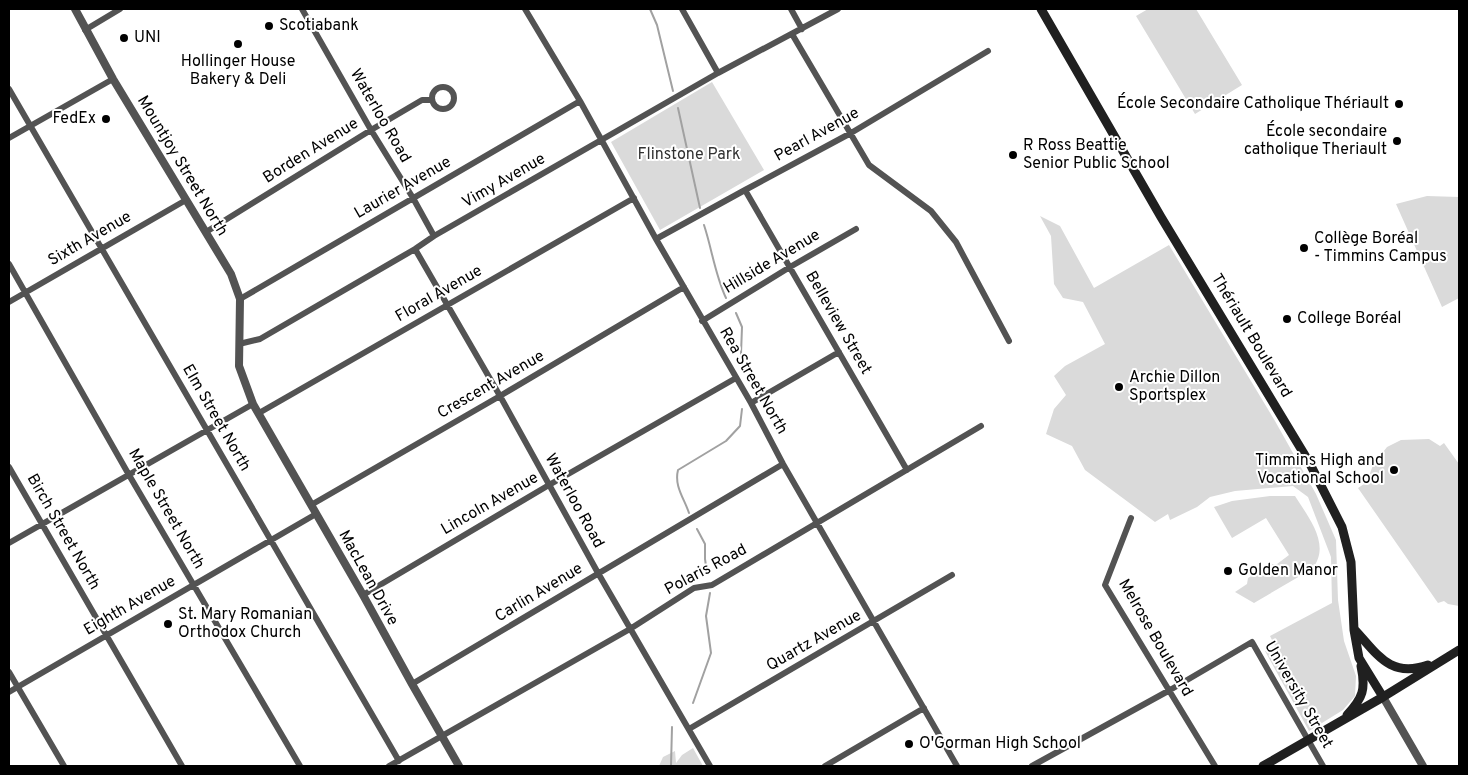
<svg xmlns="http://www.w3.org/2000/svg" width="1468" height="775" font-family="Overpass,sans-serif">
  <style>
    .green { fill: #dadada }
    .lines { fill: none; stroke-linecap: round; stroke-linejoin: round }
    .stream { stroke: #a1a1a1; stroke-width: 2 }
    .minor { stroke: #535353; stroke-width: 6 }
    .tertiary { stroke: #535353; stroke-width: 8 }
    .secondary { stroke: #202020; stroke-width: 9 }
    .poi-dot { fill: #000; stroke: #fff; stroke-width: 2 }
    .labels { text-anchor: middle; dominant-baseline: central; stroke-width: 4; stroke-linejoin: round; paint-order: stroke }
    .poi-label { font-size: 16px; fill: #000; stroke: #fff; text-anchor: start }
    .street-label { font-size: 16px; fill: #000; stroke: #fff }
    .park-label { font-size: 16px; fill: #313131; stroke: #fff }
  </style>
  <rect width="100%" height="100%" fill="#fff"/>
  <!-- green -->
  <path class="green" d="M 1148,9 L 1196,9 L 1242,85 L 1195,114 L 1136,16 Z
    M 712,82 L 764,170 L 660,230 L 611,142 Z
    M 1427,196 L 1459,197 L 1459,298 L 1442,307 L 1396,204 Z
    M 1040,216 L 1060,226 L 1094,288 L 1169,245 L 1275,421 L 1316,494 L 1336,540 L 1338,600 L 1344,641 L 1356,676 L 1355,696 L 1343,710 L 1309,731 L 1265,651 L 1275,646 L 1270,636 L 1332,603 L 1331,557 L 1308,497 L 1293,486 L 1235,491 L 1210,497 L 1197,507 L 1170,520 L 1168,514 L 1155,522 L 1085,470 L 1072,446 L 1046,434 L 1054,409 L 1066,395 L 1054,376 L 1065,366 L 1105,344 L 1083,302 L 1063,298 L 1054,284 L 1051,236 Z
    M 1429,439 L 1440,446 L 1444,443 L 1459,464 L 1459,606 L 1448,604 L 1444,601 L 1438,603 L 1358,488 L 1367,482 L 1373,465 L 1387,447 L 1401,440 Z
    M 1270,496 L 1295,496 C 1308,517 1332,545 1312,569 L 1254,603 L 1235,592 L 1247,584 L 1248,578 L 1272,564 L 1277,564 L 1289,555 L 1266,518 L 1232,538 L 1214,507 L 1232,501 Z
    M 693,748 L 703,766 L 659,766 L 663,757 L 675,751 L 676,763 L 682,755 Z"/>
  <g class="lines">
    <!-- stream -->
    <path class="stream" d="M 650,9 L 657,25 L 673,91
      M 678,108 L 700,208
      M 704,225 C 712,249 715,275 726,298
      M 736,313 L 742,327 L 741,354
      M 689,513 C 684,498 674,486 678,470 L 726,441 L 740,426 L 742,409
      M 697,529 L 705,544 L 705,559 L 707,573
      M 693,703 L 711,653 L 706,616 L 710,593
      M 671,766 L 672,727"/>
    <!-- minor -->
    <path class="minor" d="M 302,9 L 371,130 L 413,198 L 434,236
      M 525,9 L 580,101 L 656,239 L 751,403 L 783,464 L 957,766
      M 682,9 L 718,73
      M 791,9 L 802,29
      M 85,30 L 120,9
      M 792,34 L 869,165 L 931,211 L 956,242 L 1009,341
      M432 98a11 11 0 1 1 22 0a11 11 0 1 1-22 0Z
      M 9,89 L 399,761
      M 9,138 L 113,79
      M 745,190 L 907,470
      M 206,232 L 371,130 L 422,100 L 432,100
      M 656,239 L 745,190 L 851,133 L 988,51
      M 415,249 L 500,396 L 598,573 L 710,766
      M 9,264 L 129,475 L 300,766
      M 240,299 L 580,101
      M 9,302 L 186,200
      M 702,321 L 790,267 L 856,229
      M 239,344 L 260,339 L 415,249 L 434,236 L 718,73 L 838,9
      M 751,403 L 839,352
      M 259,413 L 634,198
      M 9,467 L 182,766
      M 311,505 L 500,396 L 684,287
      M 1131,518 L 1105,585 L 1215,766
      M 9,543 L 253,404
      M 363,595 L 549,485 L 736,378
      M 9,672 L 64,766
      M 412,684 L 783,464
      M 9,692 L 316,514
      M 689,729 L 952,575
      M 389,766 L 630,629 L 694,588 L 712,585 L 981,426
      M 825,766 L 924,708
      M 1032,766 L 1170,690 L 1252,642 L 1323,766"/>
    <!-- tertiary -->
    <path class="tertiary" d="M 75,9 L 113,79 L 231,274 L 240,299 L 239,366 L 253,404 L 363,595 L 412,684 L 459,766
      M 1383,697 L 1423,766"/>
    <!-- secondary -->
    <path class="secondary" d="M 1041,9 L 1161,217 L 1309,462 L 1342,527 L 1351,562 L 1354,630 L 1359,658 L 1383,697
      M 1355,630 C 1378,655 1390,678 1428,665
      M 1347,715 C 1363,698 1366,689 1361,666
      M 1263,766 L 1383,697 L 1459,650"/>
  </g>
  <!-- markers -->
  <g class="poi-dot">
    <circle cx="269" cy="26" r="5"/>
    <circle cx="124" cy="38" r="5"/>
    <circle cx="238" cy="44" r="5"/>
    <circle cx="1399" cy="104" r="5"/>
    <circle cx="106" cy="119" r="5"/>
    <circle cx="1397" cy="141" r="5"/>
    <circle cx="1013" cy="155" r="5"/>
    <circle cx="1304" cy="248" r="5"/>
    <circle cx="1287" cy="319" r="5"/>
    <circle cx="1119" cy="387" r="5"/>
    <circle cx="1394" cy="470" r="5"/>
    <circle cx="1228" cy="571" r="5"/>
    <circle cx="168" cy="624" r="5"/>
    <circle cx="909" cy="744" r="5"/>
  </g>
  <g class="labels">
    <!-- poi labels -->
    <g class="poi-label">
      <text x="279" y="26">Scotiabank</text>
      <text x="134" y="38">UNI</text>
      <text x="238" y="62" text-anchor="middle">Hollinger House<tspan x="238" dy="18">Bakery &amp; Deli</tspan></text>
      <text x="1389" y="104" text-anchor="end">École Secondaire Catholique Thériault</text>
      <text x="96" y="119" text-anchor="end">FedEx</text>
      <text x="1387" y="132" text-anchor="end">École secondaire<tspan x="1387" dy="18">catholique Theriault</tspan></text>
      <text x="1023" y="146">R Ross Beattie<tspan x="1023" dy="18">Senior Public School</tspan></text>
      <text x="1314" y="239">Collège Boréal<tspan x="1314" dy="18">- Timmins Campus</tspan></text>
      <text x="1297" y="319">College Boréal</text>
      <text x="1129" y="378">Archie Dillon<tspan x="1129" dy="18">Sportsplex</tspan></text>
      <text x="1384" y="461" text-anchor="end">Timmins High and<tspan x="1384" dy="18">Vocational School</tspan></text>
      <text x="1238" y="571">Golden Manor</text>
      <text x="178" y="615">St. Mary Romanian<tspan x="178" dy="18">Orthodox Church</tspan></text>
      <text x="919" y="744">O'Gorman High School</text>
    </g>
    <!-- street labels -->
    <g class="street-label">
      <text transform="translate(380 116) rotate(60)">Waterloo Road</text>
      <text transform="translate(817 135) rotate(-29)">Pearl Avenue</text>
      <text transform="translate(311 151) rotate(-32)">Borden Avenue</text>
      <text transform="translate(182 166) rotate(59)">Mountjoy Street North</text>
      <text transform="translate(504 181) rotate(-30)">Vimy Avenue</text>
      <text transform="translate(403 188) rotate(-30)">Laurier Avenue</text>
      <text transform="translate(90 239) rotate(-30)">Sixth Avenue</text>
      <text transform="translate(772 262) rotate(-31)">Hillside Avenue</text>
      <text transform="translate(439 294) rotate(-30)">Floral Avenue</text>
      <text transform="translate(838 323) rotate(60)">Belleview Street</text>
      <text transform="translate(1251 336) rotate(59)">Thériault Boulevard</text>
      <text transform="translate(753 381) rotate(60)">Rea Street North</text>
      <text transform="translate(491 385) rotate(-30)">Crescent Avenue</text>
      <text transform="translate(216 418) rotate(60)">Elm Street North</text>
      <text transform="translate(574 501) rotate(61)">Waterloo Road</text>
      <text transform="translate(490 504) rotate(-30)">Lincoln Avenue</text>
      <text transform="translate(166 509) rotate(60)">Maple Street North</text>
      <text transform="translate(63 532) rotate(60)">Birch Street North</text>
      <text transform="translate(706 570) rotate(-28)">Polaris Road</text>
      <text transform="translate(368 578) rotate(61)">MacLean Drive</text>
      <text transform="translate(539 593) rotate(-31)">Carlin Avenue</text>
      <text transform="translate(130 606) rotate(-30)">Eighth Avenue</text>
      <text transform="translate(1155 638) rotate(60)">Melrose Boulevard</text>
      <text transform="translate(814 641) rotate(-30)">Quartz Avenue</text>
      <text transform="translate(1298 695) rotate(60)">University Street</text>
    </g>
    <!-- park labels -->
    <g class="park-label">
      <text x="689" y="155">Flinstone Park</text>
    </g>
  </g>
  <!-- border -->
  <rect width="1468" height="775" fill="none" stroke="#000000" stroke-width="20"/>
</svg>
